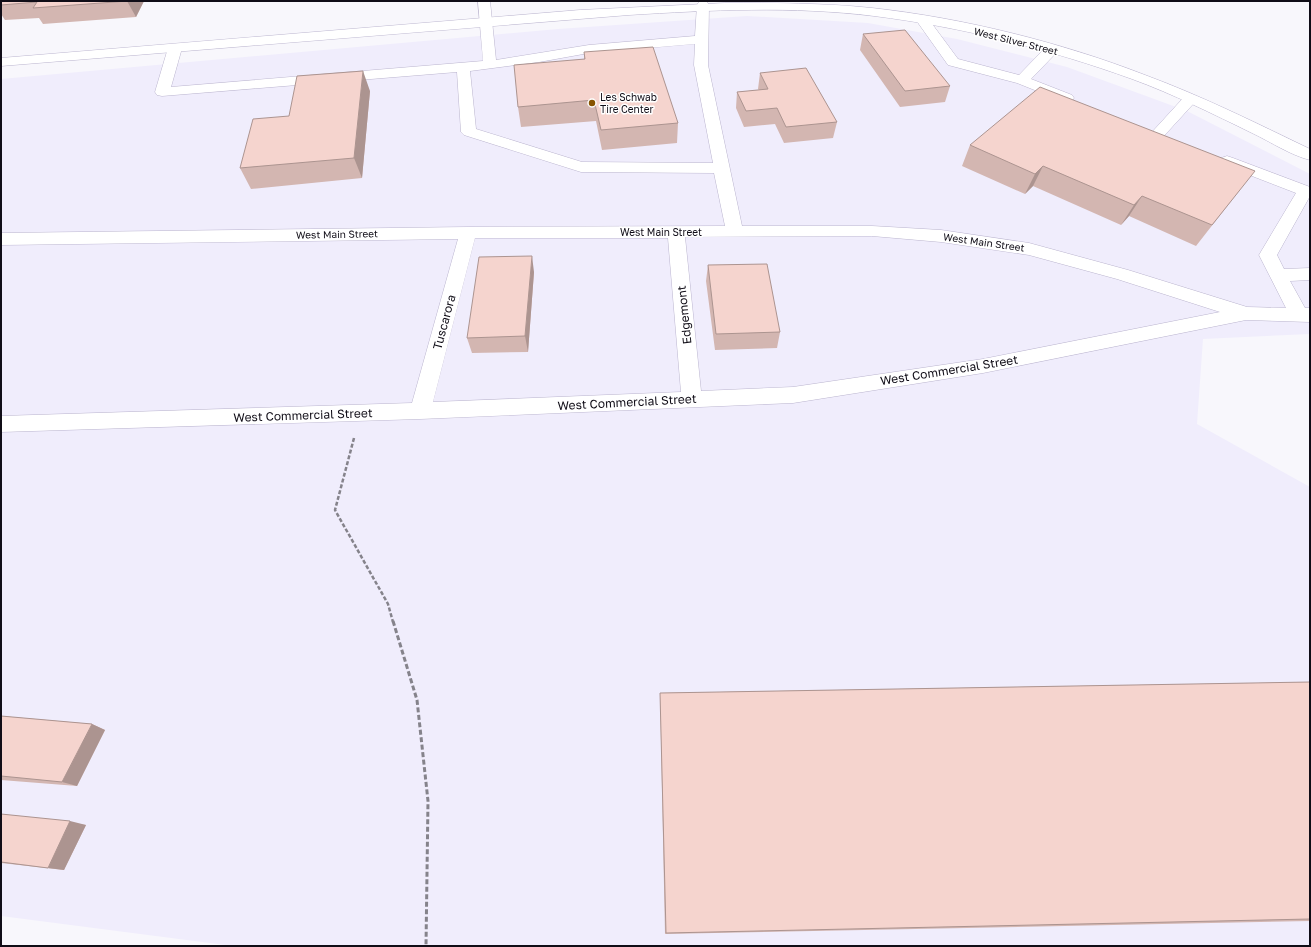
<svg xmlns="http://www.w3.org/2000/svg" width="1311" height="947" font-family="'Golos Text',sans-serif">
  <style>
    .built { fill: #f0edfc }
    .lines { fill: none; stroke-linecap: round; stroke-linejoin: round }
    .minor-casing { stroke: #bbb5cf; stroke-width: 1 }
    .major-casing { stroke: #bbb5cf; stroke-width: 1 }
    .path-far1 { stroke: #85838b; stroke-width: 2.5; stroke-dasharray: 4 2; stroke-linecap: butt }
    .path { stroke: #85838b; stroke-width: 3; stroke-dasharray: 5 2.5; stroke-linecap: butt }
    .minor { fill: #fff; fill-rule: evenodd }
    .major { fill: #fff; fill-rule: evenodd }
    .wall { fill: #d3b6b1 }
    .shaded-wall { fill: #ac9490 }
    .building { fill: #f5d4ce; stroke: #ac9490 }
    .poi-dot { fill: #885400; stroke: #fff; stroke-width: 1.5 }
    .labels { text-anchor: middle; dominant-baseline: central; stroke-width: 3; stroke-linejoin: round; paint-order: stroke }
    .far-street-label { font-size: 10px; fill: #100d17; stroke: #fff }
    .far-poi-label { font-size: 10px; fill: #100d17; stroke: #fff; text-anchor: start }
    .street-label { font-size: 12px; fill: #100d17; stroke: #fff }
  </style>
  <rect width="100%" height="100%" fill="#f8f7fc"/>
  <!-- built -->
  <path class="built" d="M 747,16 L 868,23 L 957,39 L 1067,67 L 1187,111 L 1310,174 L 1310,334 L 1203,339 L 1197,424 L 1310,487 L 1310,946 L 233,946 L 1,916 L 1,79 L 558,29 Z"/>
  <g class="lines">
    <!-- minor casing -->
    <g class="minor-casing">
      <path id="minor" d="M 478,1 L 490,1 L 496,60 L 589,45 L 695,36 L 697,5 L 699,2 L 707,2 L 709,5 L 708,65 L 742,226 L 872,226 L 941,230 L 1029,243 L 1128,270 L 1247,307 L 1286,308 L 1259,255 L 1296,193 L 1221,164 L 1219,161 L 1221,158 L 1227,156 L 1233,158 L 1310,187 L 1310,196 L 1277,255 L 1284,269 L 1310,268 L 1310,280 L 1290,281 L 1305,308 L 1310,308 L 1310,322 L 1246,320 L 983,373 L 793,403 L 420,419 L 1,432 L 1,416 L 412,403 L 458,239 L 1,245 L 1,233 L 468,227 L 725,226 L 714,173 L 581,172 L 464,135 L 461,132 L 457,72 L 162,96 L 157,95 L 155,92 L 168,48 L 170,45 L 180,45 L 182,48 L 171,87 L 483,61 ZM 695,44 L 694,65 L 713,163 L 582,162 L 476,129 L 470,71 L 539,62 L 589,53 ZM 872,236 L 941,242 L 1029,255 L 1117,279 L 1220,312 L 983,359 L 793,387 L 701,391 L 685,237 ZM 475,238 L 668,238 L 681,392 L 433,402 Z
        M 922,16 L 927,17 L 958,59 L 1019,75 L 1047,46 L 1057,46 L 1059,49 L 1057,52 L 1031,79 L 1072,95 L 1074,98 L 1072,101 L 1067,102 L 1062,101 L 1017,83 L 948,65 L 916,20 L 917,17 Z
        M 1190,95 L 1195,96 L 1197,99 L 1195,102 L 1163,137 L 1158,139 L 1153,137 L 1150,134 L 1153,131 L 1185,96 Z"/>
    </g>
    <!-- major casing -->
    <g class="major-casing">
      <path id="major" d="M 725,3 C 774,3 824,3 872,8 C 963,18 1060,42 1145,75 C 1202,96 1256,123 1310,149 L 1310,160 C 1290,155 1271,142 1252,133 C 1213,114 1173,94 1132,79 C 1049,49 962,27 874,16 C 793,6 710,10 629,15 L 1,66 L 1,58 L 580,10 Z"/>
    </g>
    <!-- path-far1 -->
    <path class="path-far1" d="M 354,438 L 335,510 L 388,604 L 393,622"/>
    <!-- path -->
    <path class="path" d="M 393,621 L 417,700 L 428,801 L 426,946"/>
    <!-- minor -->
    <use href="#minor" class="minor"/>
    <!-- major -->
    <use href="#major" class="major"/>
  </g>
  <!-- wall -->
  <path class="wall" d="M 1,1 L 144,1 L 136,17 L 43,24 L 39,18 L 5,20 L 1,14 Z
    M 863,34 L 950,86 L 945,102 L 900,107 L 860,50 Z
    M 584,52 L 678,123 L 677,143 L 602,150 L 596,121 L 521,127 L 518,107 L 584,59 Z
    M 760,73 L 837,122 L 833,138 L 784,143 L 775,124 L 744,127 L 736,108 L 737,92 L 759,90 L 758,89 Z
    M 370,91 L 362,178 L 251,189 L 240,168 L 289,116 Z
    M 970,145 L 1239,191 L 1196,246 L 1129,216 L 1121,225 L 1033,186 L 1025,194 L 962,166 Z
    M 708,265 L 780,332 L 777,348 L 715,350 L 706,281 Z
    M 534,272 L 528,352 L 472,353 L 467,338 Z
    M 1310,682 L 1310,921 L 665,934 L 660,693 Z
    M 1,716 L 92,724 L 105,730 L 77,786 L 1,780 Z
    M 1,814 L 86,825 L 64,870 L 1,863 Z"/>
  <!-- shaded-wall -->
  <path class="shaded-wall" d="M 127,1 L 144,1 L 136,17 Z
    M 363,71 L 370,91 L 362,178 L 354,158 Z
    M 1043,166 L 1033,186 L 1025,194 L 1035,174 Z
    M 1142,196 L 1129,216 L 1121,225 L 1134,205 Z
    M 532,256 L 534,272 L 528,352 L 525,336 Z
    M 92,724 L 105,730 L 77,786 L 62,782 Z
    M 70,821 L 86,825 L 64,870 L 48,868 Z"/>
  <!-- building -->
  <path class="building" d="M 1,1 L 128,1 L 33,8 L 37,2 L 1,5 Z
    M 905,30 L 950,86 L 905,91 L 863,34 Z
    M 653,47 L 678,123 L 601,130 L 594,100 L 518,107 L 514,65 L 585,59 L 584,52 Z
    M 806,68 L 837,122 L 786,127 L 777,108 L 746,111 L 737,92 L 768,89 L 760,73 Z
    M 363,71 L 354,158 L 240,168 L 253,119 L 289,116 L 297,76 Z
    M 1040,87 L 1255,171 L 1212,225 L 1142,196 L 1134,205 L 1043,166 L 1035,174 L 970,145 Z
    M 532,256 L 525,336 L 467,338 L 479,257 Z
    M 767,264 L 780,332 L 716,334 L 708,265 Z
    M 1310,682 L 1310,919 L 666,933 L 660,693 Z
    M 1,716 L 92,724 L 62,782 L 1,776 Z
    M 1,814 L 70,821 L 48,868 L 1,862 Z"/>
  <!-- markers -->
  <circle class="poi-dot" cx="592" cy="103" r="4"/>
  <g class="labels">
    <!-- far-street labels -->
    <g class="far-street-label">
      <text transform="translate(1016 41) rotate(14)">West Silver Street</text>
      <text x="661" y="232">West Main Street</text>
      <text transform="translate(337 234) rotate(-1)">West Main Street</text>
      <text transform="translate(984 242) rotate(8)">West Main Street</text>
    </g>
    <!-- far-poi labels -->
    <g class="far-poi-label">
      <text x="600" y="97">Les Schwab<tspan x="600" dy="12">Tire Center</tspan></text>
    </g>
    <!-- street labels -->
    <g class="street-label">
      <text transform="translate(684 315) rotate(-96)">Edgemont</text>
      <text transform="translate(444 322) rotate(-75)">Tuscarora</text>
      <text transform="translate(949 370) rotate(-9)">West Commercial Street</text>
      <text transform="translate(627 402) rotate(-3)">West Commercial Street</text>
      <text transform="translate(303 415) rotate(-2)">West Commercial Street</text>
    </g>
  </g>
  <!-- border -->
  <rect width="1311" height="947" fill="none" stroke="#100d17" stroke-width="4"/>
</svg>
